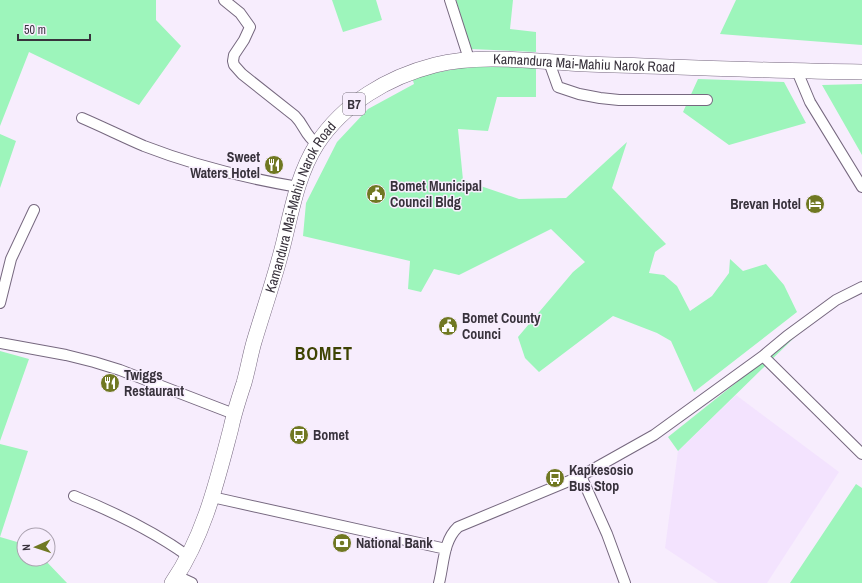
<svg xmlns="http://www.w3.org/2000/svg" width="862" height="583" font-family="'Archivo Narrow',sans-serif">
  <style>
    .built { fill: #f3e3fe }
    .green { fill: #9df5bb }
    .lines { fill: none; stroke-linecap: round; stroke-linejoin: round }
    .minor-casing { stroke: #76687f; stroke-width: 12 }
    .highway-casing { stroke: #76687f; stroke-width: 16 }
    .minor { stroke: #fff; stroke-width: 10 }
    .highway { stroke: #fff; stroke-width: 15 }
    .labels { text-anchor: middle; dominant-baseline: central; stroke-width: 3; stroke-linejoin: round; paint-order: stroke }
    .shield { fill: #f7edfd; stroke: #716a76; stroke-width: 1 }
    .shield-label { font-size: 13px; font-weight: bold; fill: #38323c }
    .street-label { font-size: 14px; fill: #38323c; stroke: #f7edfd }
    .poi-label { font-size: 14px; font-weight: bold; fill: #38323c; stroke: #f7edfd; text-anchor: start }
    .district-label { font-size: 18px; font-weight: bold; letter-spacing: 1px; fill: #3e4303; stroke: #f7edfd }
  </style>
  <rect width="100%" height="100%" fill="#f7edfd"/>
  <!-- built -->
  <path class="built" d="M 736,395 L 839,472 L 767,583 L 718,583 L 665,548 L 678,451 Z"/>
  <!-- green -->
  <path class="green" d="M 0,0 L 156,0 L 156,20 L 181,46 L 139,105 L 29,52 L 0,126 Z
    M 332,0 L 376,0 L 382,20 L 343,32 Z
    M 456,0 L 513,0 L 510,29 L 536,32 L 536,52 L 471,49 Z
    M 736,0 L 862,0 L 862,45 L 720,34 Z
    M 467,67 L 536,67 L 536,97 L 497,97 L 488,131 L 458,129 L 463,180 L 519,199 L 566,198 L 627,142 L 612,188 L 666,244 L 655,252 L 649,273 L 664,275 L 677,286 L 690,311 L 712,296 L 729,273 L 730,259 L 743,271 L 766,264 L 784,285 L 797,312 L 694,392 L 671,341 L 657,333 L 613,316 L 539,372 L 525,358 L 518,337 L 573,272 L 585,262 L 551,229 L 459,275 L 434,269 L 421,292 L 408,289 L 410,261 L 303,236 L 306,203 L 337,142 L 368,109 L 414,84 L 412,77 Z
    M 698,79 L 784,82 L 806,123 L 729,145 L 683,112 Z
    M 862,84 L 862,155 L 822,85 Z
    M 0,134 L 16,141 L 0,188 Z
    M 801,331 L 678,451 L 668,437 Z
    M 0,351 L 29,359 L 0,441 Z
    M 0,444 L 28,451 L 0,537 Z
    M 856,484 L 862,488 L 862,583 L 790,583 Z
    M 0,537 L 24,544 L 24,559 L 44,559 L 67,583 L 0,583 Z"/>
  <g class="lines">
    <!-- minor casing -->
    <g class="minor-casing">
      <path id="minor" d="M 224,0 L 240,13 L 250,27 L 244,40 L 234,55 L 233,61 L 234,65 L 242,74 L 295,116 C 305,126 304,134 317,144
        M 450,0 L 469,59
        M 549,62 L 558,87 L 579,94 L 600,98 L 619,100 L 707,100
        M 797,71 L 810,102 L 862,187
        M 82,118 C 103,127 123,137 144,146 C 193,165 245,178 298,187
        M 0,303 L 11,259 L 34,210
        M 0,343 L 66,355 L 94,362 L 120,370 L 234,414
        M 763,356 L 862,454
        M 581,476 L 607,534 L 625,583
        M 74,496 C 114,512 153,531 188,556
        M 212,497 L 446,549
        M 177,576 L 192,583
        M 439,583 C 444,564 443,541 458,527 L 581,476 L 654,435 L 763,356 L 787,336 L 836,300 L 862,287"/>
    </g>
    <!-- highway casing -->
    <g class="highway-casing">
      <g id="highway">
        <path id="s1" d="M 172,583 C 204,537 217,481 231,428 C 234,413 239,398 244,383 C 248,369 250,356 254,342 C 263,312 273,283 281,253 C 291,216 296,177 317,144 C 344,103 388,77 435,65 C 481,53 539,62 586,64 C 678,67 770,71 862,72"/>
      </g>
    </g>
    <!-- minor -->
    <use href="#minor" class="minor"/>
    <!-- highway -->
    <use href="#highway" class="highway"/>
  </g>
  <!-- icons -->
  <defs>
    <g id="restaurant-disc" transform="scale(1)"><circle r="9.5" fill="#707822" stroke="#f7edfd"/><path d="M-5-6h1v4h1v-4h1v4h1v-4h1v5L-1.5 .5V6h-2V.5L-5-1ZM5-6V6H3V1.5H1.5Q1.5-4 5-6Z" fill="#fff"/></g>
    <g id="civic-disc" transform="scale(1)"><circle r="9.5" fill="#707822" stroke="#f7edfd"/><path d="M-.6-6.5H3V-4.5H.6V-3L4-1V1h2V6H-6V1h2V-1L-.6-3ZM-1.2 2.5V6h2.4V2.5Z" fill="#fff"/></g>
    <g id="hotel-disc" transform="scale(1)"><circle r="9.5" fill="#707822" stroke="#f7edfd"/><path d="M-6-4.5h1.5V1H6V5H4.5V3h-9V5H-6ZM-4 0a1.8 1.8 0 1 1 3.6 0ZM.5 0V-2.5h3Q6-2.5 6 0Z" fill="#fff"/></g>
    <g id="bus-disc" transform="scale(1)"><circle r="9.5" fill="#707822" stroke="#f7edfd"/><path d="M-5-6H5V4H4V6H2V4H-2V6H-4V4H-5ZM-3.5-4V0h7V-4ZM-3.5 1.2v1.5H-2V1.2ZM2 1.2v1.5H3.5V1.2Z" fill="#fff"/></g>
    <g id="bank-disc" transform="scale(1)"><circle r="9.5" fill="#707822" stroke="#f7edfd"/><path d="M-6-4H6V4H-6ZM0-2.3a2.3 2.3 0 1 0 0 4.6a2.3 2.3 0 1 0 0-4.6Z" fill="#fff"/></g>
  </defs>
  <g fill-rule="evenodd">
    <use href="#restaurant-disc" x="274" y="165"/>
    <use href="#civic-disc" x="376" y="194"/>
    <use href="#hotel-disc" x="815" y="204"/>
    <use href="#civic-disc" x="448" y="326"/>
    <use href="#restaurant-disc" x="110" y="383"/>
    <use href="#bus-disc" x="299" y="435"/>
    <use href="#bus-disc" x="555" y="478"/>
    <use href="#bank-disc" x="342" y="543"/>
  </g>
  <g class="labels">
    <!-- shield labels -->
    <rect class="shield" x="343" y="93" width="22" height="22" rx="3"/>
    <g class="shield-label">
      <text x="354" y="104">B7</text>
    </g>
    <!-- street labels -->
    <g class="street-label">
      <text stroke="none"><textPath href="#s1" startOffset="759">Kamandura Mai-Mahiu Narok Road</textPath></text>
      <text stroke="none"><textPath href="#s1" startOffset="399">Kamandura Mai-Mahiu Narok Road</textPath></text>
    </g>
    <!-- poi labels -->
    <g class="poi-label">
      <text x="260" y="157" text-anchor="end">Sweet<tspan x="260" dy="16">Waters Hotel</tspan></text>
      <text x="390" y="186">Bomet Municipal<tspan x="390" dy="16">Council Bldg</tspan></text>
      <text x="801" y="204" text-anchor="end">Brevan Hotel</text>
      <text x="462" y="318">Bomet County<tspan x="462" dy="16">Counci</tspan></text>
      <text x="124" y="375">Twiggs<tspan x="124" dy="16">Restaurant</tspan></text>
      <text x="313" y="435">Bomet</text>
      <text x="569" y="470">Kapkesosio<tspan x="569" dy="16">Bus Stop</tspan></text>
      <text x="356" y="543">National Bank</text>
    </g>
    <!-- district labels -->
    <g class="district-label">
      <text x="324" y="353">BOMET</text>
    </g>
  </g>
  <!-- north arrow -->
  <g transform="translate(36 547) rotate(267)"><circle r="19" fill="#f7edfd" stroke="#aba2b0"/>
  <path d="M0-3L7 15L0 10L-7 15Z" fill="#707822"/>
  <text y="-6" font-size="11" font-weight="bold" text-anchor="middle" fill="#38323c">N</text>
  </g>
  <!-- scale -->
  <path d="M18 34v6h72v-6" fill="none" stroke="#38323c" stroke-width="2"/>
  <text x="24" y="34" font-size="12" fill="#38323c" stroke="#f7edfd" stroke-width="3" paint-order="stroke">50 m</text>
</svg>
